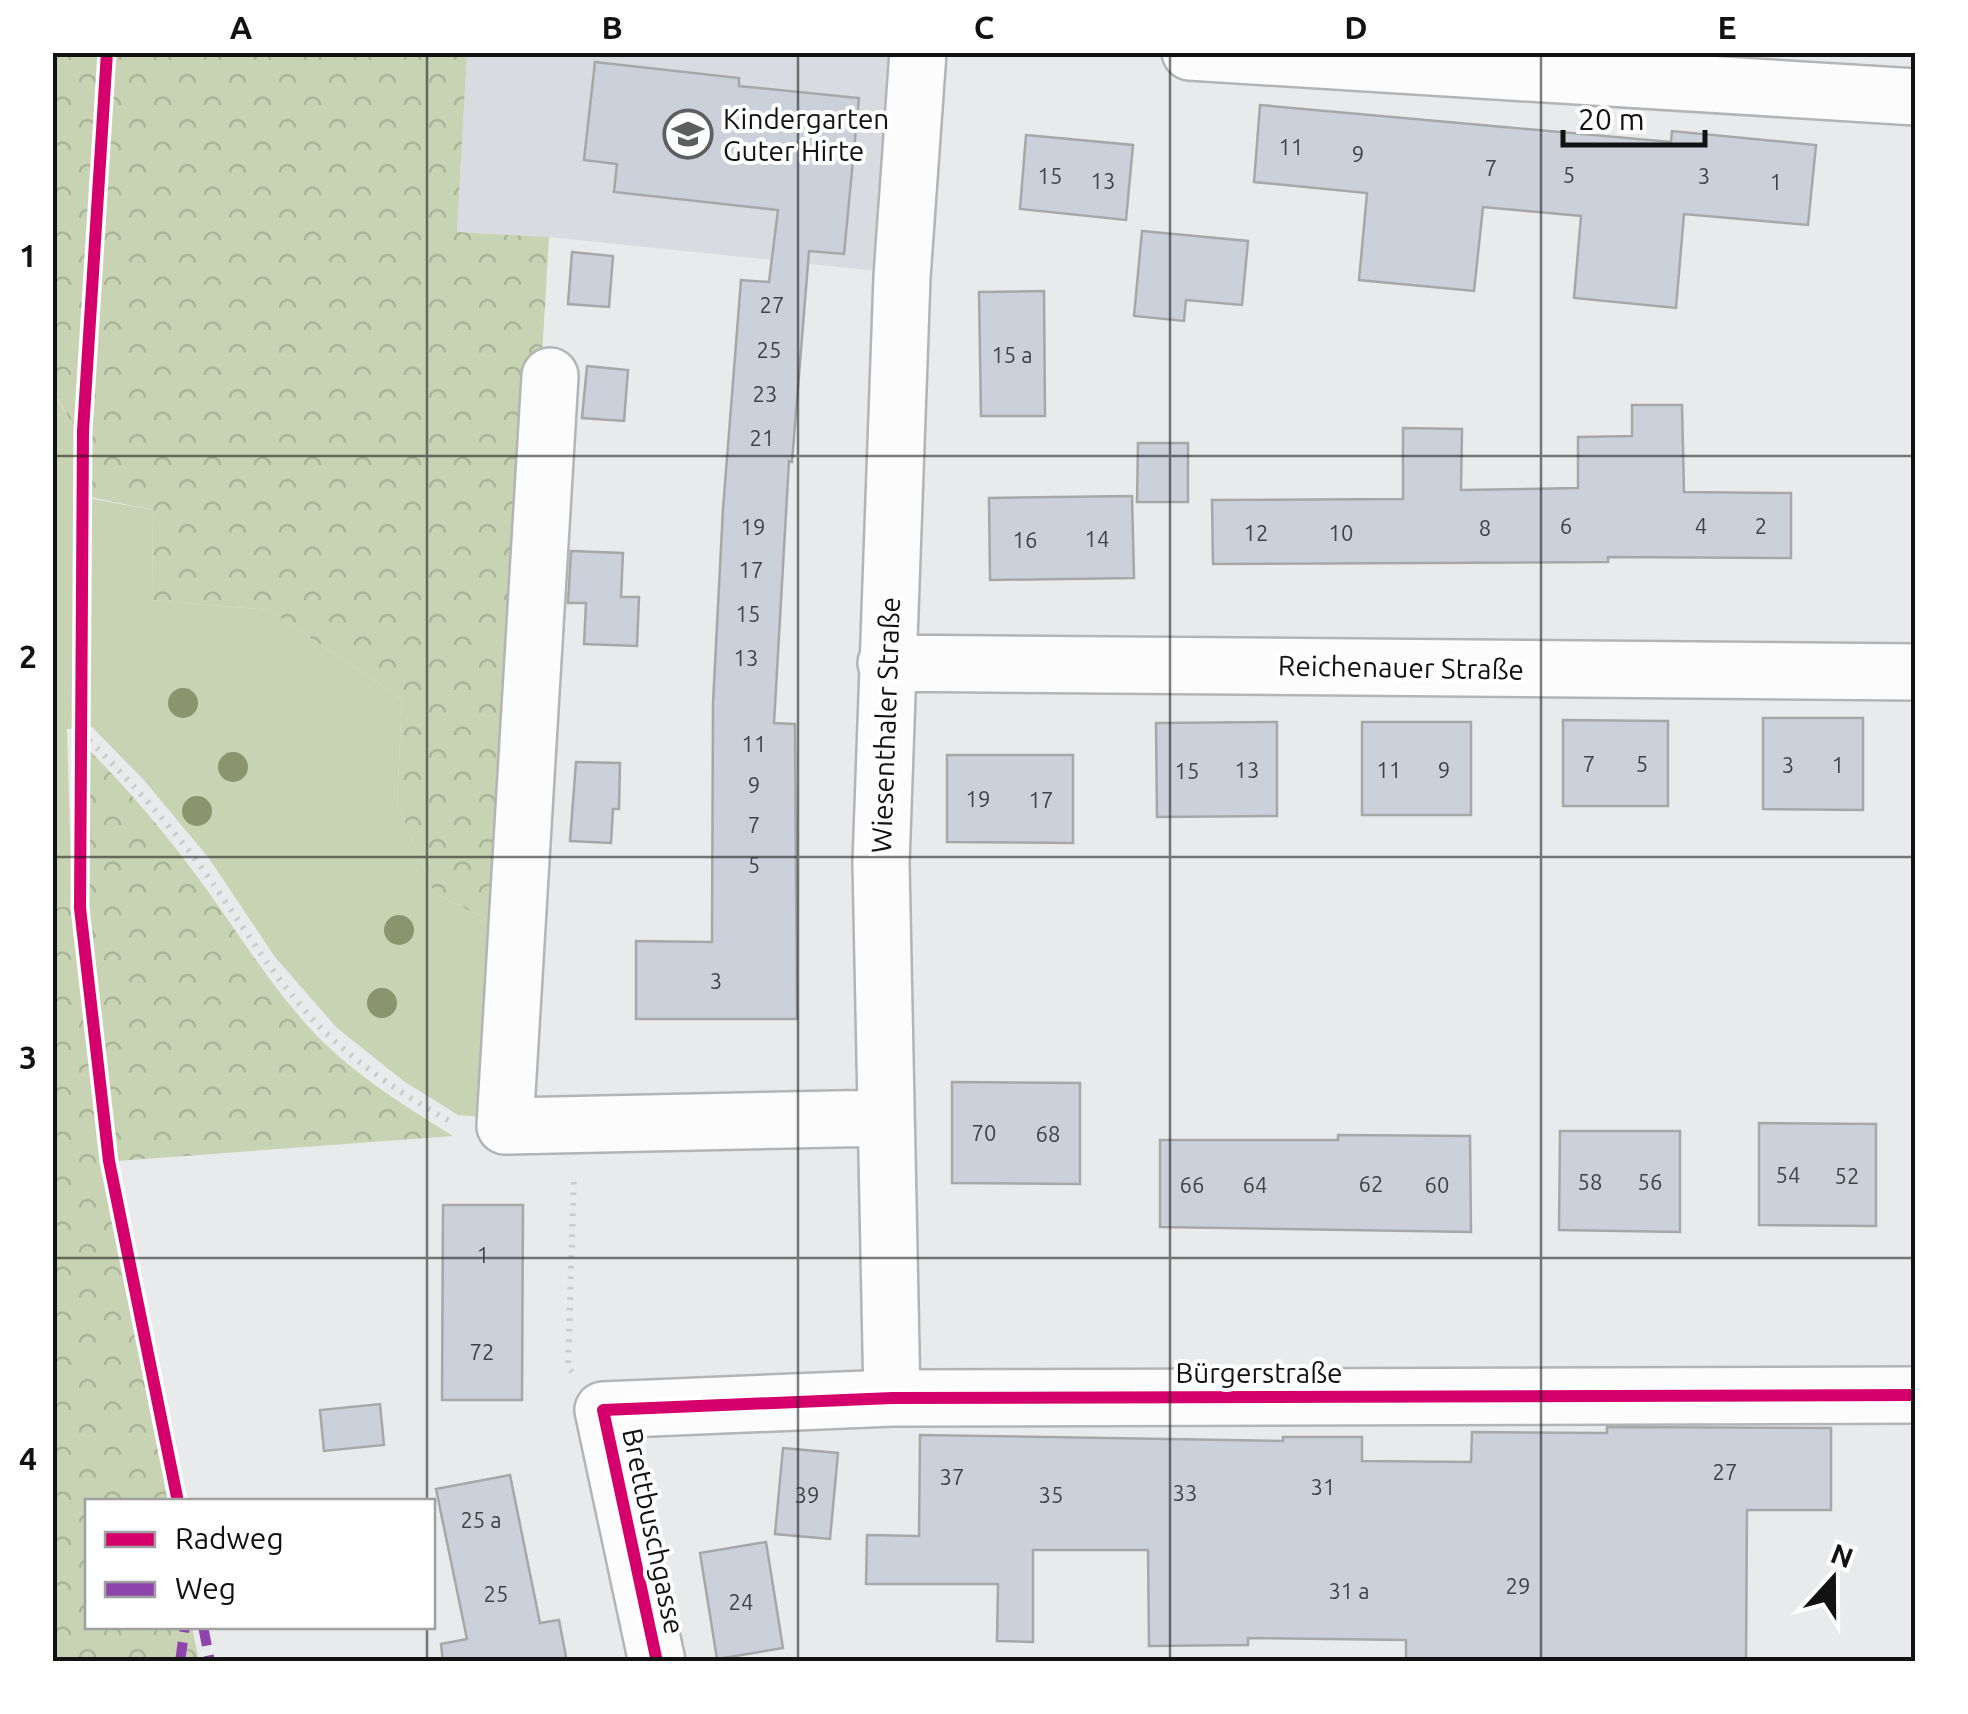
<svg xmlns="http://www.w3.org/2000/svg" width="1968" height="1714" font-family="Ubuntu,sans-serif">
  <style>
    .built { fill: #d9dbe0 }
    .green { fill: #c7d3b3 }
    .forest { fill: url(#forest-crowns) }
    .building { fill: #cbd0db; stroke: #a7a7a8; stroke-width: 2.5 }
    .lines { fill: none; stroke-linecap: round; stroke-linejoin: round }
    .minor-casing { stroke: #b3b4b5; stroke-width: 60 }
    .path { stroke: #cacacb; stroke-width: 6; stroke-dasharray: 2.5 8; stroke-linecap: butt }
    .minor { stroke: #fcfcfc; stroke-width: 55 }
    .quiet { stroke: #8e44ad; stroke-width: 10; stroke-dasharray: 20 10; stroke-linecap: butt }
    .cycleway-casing { stroke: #fff; stroke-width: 19 }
    .cycleway { stroke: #d6006c; stroke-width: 12 }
    .tree { fill: #8a956d }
    .grid { fill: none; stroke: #121213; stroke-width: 2.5; stroke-opacity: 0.55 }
    .labels { text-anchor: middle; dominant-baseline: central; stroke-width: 8; stroke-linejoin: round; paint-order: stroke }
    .number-label { font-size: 22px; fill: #404245 }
    .poi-label { font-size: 28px; fill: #121213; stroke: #fff; text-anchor: start }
    .street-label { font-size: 28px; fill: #121213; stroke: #fff }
    .neatline { fill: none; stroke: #121213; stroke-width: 4 }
    .grid-label { font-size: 32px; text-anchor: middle; font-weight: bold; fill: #121213 }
  </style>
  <defs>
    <pattern id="forest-crowns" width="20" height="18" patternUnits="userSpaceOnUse" patternTransform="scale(2.5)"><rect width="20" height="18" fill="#c7d3b3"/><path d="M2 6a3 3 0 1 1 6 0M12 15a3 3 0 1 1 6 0" fill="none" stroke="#aab499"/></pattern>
  </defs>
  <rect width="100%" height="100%" fill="#e9eaeb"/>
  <!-- built -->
  <path class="built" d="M 467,53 L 908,53 L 887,272 L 549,237 L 457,232 Z"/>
  <!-- green -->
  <path class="green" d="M 52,391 L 75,429 L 76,496 L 153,510 L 152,600 L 269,610 L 402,699 L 397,803 L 434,893 L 508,930 L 496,1118 L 458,1115 L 405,1082 L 337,1028 L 275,957 L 208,857 L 143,779 L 92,727 L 67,729 L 72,907 L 53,906 Z"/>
  <!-- forest -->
  <path class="forest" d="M 53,53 L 467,53 L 457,232 L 549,237 L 508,930 L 434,893 L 397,803 L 402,699 L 269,610 L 152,600 L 153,510 L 90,497 L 90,432 L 75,429 L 53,391 Z
    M 88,749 C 126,787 160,827 193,871 C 236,928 272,991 323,1042 C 361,1079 408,1108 453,1136 L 117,1161 L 86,909 Z
    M 52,906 L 72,907 L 101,1164 L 168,1501 L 88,1502 L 88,1626 L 192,1627 L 199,1661 L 53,1661 Z"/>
  <!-- building -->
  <path class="building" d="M 595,62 L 739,78 L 739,86 L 859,98 L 844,254 L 809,251 L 792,462 L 789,461 L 774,723 L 795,724 L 797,1019 L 636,1019 L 636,941 L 712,942 L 713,703 L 723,509 L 741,280 L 769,282 L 778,210 L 614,192 L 617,164 L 584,160 Z
    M 1260,105 L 1671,142 L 1672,131 L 1816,145 L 1808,225 L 1684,214 L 1676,308 L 1574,298 L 1581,216 L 1483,207 L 1474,291 L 1359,280 L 1367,193 L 1254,182 Z
    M 1026,135 L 1133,145 L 1126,220 L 1020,209 Z
    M 1142,231 L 1248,241 L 1242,305 L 1186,300 L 1184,321 L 1134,316 Z
    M 572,252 L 613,256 L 609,307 L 568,304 Z
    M 1044,291 L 1045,416 L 981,416 L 979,292 Z
    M 587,366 L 628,370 L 624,421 L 582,418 Z
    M 1632,405 L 1682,405 L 1684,492 L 1791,493 L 1791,558 L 1608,557 L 1608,562 L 1213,564 L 1212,500 L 1403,499 L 1403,428 L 1462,429 L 1461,490 L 1578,488 L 1578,437 L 1632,436 Z
    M 1138,443 L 1188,443 L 1188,502 L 1137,502 Z
    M 1132,496 L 1134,578 L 990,580 L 989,498 Z
    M 571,551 L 623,553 L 621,597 L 639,597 L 637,646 L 584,644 L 586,603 L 568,603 Z
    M 1763,718 L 1863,718 L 1863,810 L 1763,809 Z
    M 1563,720 L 1668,721 L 1668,806 L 1563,806 Z
    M 1277,722 L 1277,816 L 1157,817 L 1156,723 Z
    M 1362,722 L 1471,722 L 1471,815 L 1362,815 Z
    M 947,755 L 1073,755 L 1073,843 L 947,842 Z
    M 576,762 L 620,763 L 619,809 L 613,809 L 611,843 L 570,841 Z
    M 952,1082 L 1080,1083 L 1080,1184 L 952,1183 Z
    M 1759,1123 L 1876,1124 L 1876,1226 L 1759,1225 Z
    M 1560,1131 L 1680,1131 L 1680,1232 L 1559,1230 Z
    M 1338,1135 L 1470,1136 L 1471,1232 L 1160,1227 L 1160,1140 L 1338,1140 Z
    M 443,1205 L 523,1205 L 522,1400 L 442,1400 Z
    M 380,1404 L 384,1445 L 324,1451 L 320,1410 Z
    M 1607,1427 L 1831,1428 L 1831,1510 L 1747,1510 L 1746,1662 L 1406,1662 L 1406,1640 L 1248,1638 L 1248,1645 L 1149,1646 L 1148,1550 L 1033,1550 L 1033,1642 L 997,1641 L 998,1584 L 866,1584 L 867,1535 L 919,1536 L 920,1435 L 1283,1441 L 1283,1437 L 1362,1437 L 1362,1461 L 1471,1462 L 1472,1432 L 1607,1433 Z
    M 783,1448 L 838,1453 L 830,1539 L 775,1534 Z
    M 510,1475 L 540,1623 L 559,1620 L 567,1662 L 443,1662 L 441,1644 L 467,1639 L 436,1489 Z
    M 766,1542 L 783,1648 L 717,1659 L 700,1553 Z"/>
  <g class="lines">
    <!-- minor casing -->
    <g class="minor-casing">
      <path id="minor" d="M 1190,52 L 1916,97
        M 550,376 L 505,1126 L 885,1118
        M 886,663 L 1916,672
        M 892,1398 L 881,863 L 902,277 L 918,52
        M 657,1662 L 603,1410 L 892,1398 L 1916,1395"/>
    </g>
    <!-- path -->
    <path class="path" d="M 82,733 C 124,774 163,817 199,864 C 241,921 276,985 328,1035 C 365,1070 408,1098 453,1123
      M 572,1372 L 568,1367 L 574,1176"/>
    <!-- minor -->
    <use href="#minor" class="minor"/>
    <!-- quiet -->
    <path class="quiet" d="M 203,1626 L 210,1662
      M 180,1662 L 185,1626"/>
    <!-- cycleway casing -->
    <g class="cycleway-casing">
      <path id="cycleway" d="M 107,52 L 83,431 L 80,908 L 109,1161 L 178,1502
        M 657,1662 L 603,1410 L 892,1398 L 1916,1395"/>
    </g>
    <!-- cycleway -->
    <use href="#cycleway" class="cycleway"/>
  </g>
  <!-- trees -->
  <g class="tree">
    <circle cx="183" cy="703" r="15"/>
    <circle cx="233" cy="767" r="15"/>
    <circle cx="197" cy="811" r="15"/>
    <circle cx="399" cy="930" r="15"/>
    <circle cx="382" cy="1003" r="15"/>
  </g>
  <!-- grid -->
  <path class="grid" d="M 427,52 L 427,1502M 798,52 L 798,1662M 1170,52 L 1170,1662M 1541,52 L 1541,1662M 52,456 L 1916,456M 52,857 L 1916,857M 52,1258 L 1916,1258M 427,1626 L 427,1662"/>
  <!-- icons -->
  <defs>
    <g id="school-ring" transform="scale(2.5)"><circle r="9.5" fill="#fff" stroke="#5d5e5f" stroke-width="1.5"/><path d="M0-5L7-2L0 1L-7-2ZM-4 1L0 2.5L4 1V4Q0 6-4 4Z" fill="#5d5e5f"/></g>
  </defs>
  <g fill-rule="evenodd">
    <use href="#school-ring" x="688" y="134"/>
  </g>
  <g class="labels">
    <!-- number labels -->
    <g class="number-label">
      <text x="1291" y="146">11</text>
      <text x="1358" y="153">9</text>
      <text x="1491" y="167">7</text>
      <text x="1569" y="174">5</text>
      <text x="1050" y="175">15</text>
      <text x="1704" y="175">3</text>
      <text x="1103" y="180">13</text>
      <text x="1776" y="181">1</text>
      <text x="772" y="304">27</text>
      <text x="769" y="349">25</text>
      <text x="1012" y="354">15 a</text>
      <text x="765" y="393">23</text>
      <text x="762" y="437">21</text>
      <text x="1566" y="525">6</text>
      <text x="1701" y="525">4</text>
      <text x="1761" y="525">2</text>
      <text x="753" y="526">19</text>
      <text x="1485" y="527">8</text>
      <text x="1256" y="532">12</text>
      <text x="1341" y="532">10</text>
      <text x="1097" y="538">14</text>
      <text x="1025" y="539">16</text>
      <text x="751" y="569">17</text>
      <text x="748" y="613">15</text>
      <text x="746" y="657">13</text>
      <text x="754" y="743">11</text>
      <text x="1589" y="763">7</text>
      <text x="1642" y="763">5</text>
      <text x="1788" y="764">3</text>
      <text x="1838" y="764">1</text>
      <text x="1247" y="769">13</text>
      <text x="1389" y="769">11</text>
      <text x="1444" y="769">9</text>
      <text x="1187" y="770">15</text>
      <text x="754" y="784">9</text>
      <text x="978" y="798">19</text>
      <text x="1041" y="799">17</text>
      <text x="754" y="824">7</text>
      <text x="754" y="864">5</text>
      <text x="716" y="980">3</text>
      <text x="984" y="1132">70</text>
      <text x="1048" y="1133">68</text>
      <text x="1788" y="1174">54</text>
      <text x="1847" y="1175">52</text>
      <text x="1590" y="1181">58</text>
      <text x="1650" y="1181">56</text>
      <text x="1371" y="1183">62</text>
      <text x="1192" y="1184">66</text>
      <text x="1255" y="1184">64</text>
      <text x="1437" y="1184">60</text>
      <text x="483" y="1254">1</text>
      <text x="482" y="1351">72</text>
      <text x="1725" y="1471">27</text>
      <text x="952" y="1476">37</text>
      <text x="1323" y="1486">31</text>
      <text x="1185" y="1492">33</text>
      <text x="807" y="1494">39</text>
      <text x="1051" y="1494">35</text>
      <text x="481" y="1519">25 a</text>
      <text x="1518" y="1585">29</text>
      <text x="1349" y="1590">31 a</text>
      <text x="496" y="1593">25</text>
      <text x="741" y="1601">24</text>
    </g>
    <!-- poi labels -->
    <g class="poi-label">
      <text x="723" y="118">Kindergarten<tspan x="723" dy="32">Guter Hirte</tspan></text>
    </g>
    <!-- street labels -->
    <g class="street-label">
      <text transform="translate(1401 667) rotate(1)">Reichenauer Straße</text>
      <text transform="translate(885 725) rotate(-88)">Wiesenthaler Straße</text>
      <text x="1259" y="1372">Bürgerstraße</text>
      <text transform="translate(654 1531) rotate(78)">Brettbuschgasse</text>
    </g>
  </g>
  <!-- border -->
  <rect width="1968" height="1714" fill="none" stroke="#ffffff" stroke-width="110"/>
  <!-- legend -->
  <rect x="85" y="1499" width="350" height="130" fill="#ffffff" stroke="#a0a0a1" stroke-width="2.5"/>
  <rect x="105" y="1532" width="50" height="15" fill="#d6006c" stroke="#a0a0a1" stroke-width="2.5"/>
  <text x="175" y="1549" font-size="30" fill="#121213">Radweg</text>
  <rect x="105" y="1582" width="50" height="15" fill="#8e44ad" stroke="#a0a0a1" stroke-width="2.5"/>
  <text x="175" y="1599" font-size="30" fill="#121213">Weg</text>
  <!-- north arrow -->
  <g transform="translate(1833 1579) rotate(21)" stroke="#ffffff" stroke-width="8" paint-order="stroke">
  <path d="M0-8L18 38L0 25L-18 38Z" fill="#121213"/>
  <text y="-15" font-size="28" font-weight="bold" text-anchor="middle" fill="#121213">N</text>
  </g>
  <!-- scale -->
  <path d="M1563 130v15h142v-15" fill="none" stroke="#121213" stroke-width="5"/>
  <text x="1578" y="130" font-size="30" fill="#121213" stroke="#ffffff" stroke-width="8" paint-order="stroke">20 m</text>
  <rect x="55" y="55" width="1858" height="1604" class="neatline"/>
  <g class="grid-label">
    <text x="241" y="39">A</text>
    <text x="612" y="39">B</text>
    <text x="984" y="39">C</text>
    <text x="1356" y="39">D</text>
    <text x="1727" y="39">E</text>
    <text x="28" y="267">1</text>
    <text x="28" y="668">2</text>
    <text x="28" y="1069">3</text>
    <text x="28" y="1470">4</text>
  </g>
</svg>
